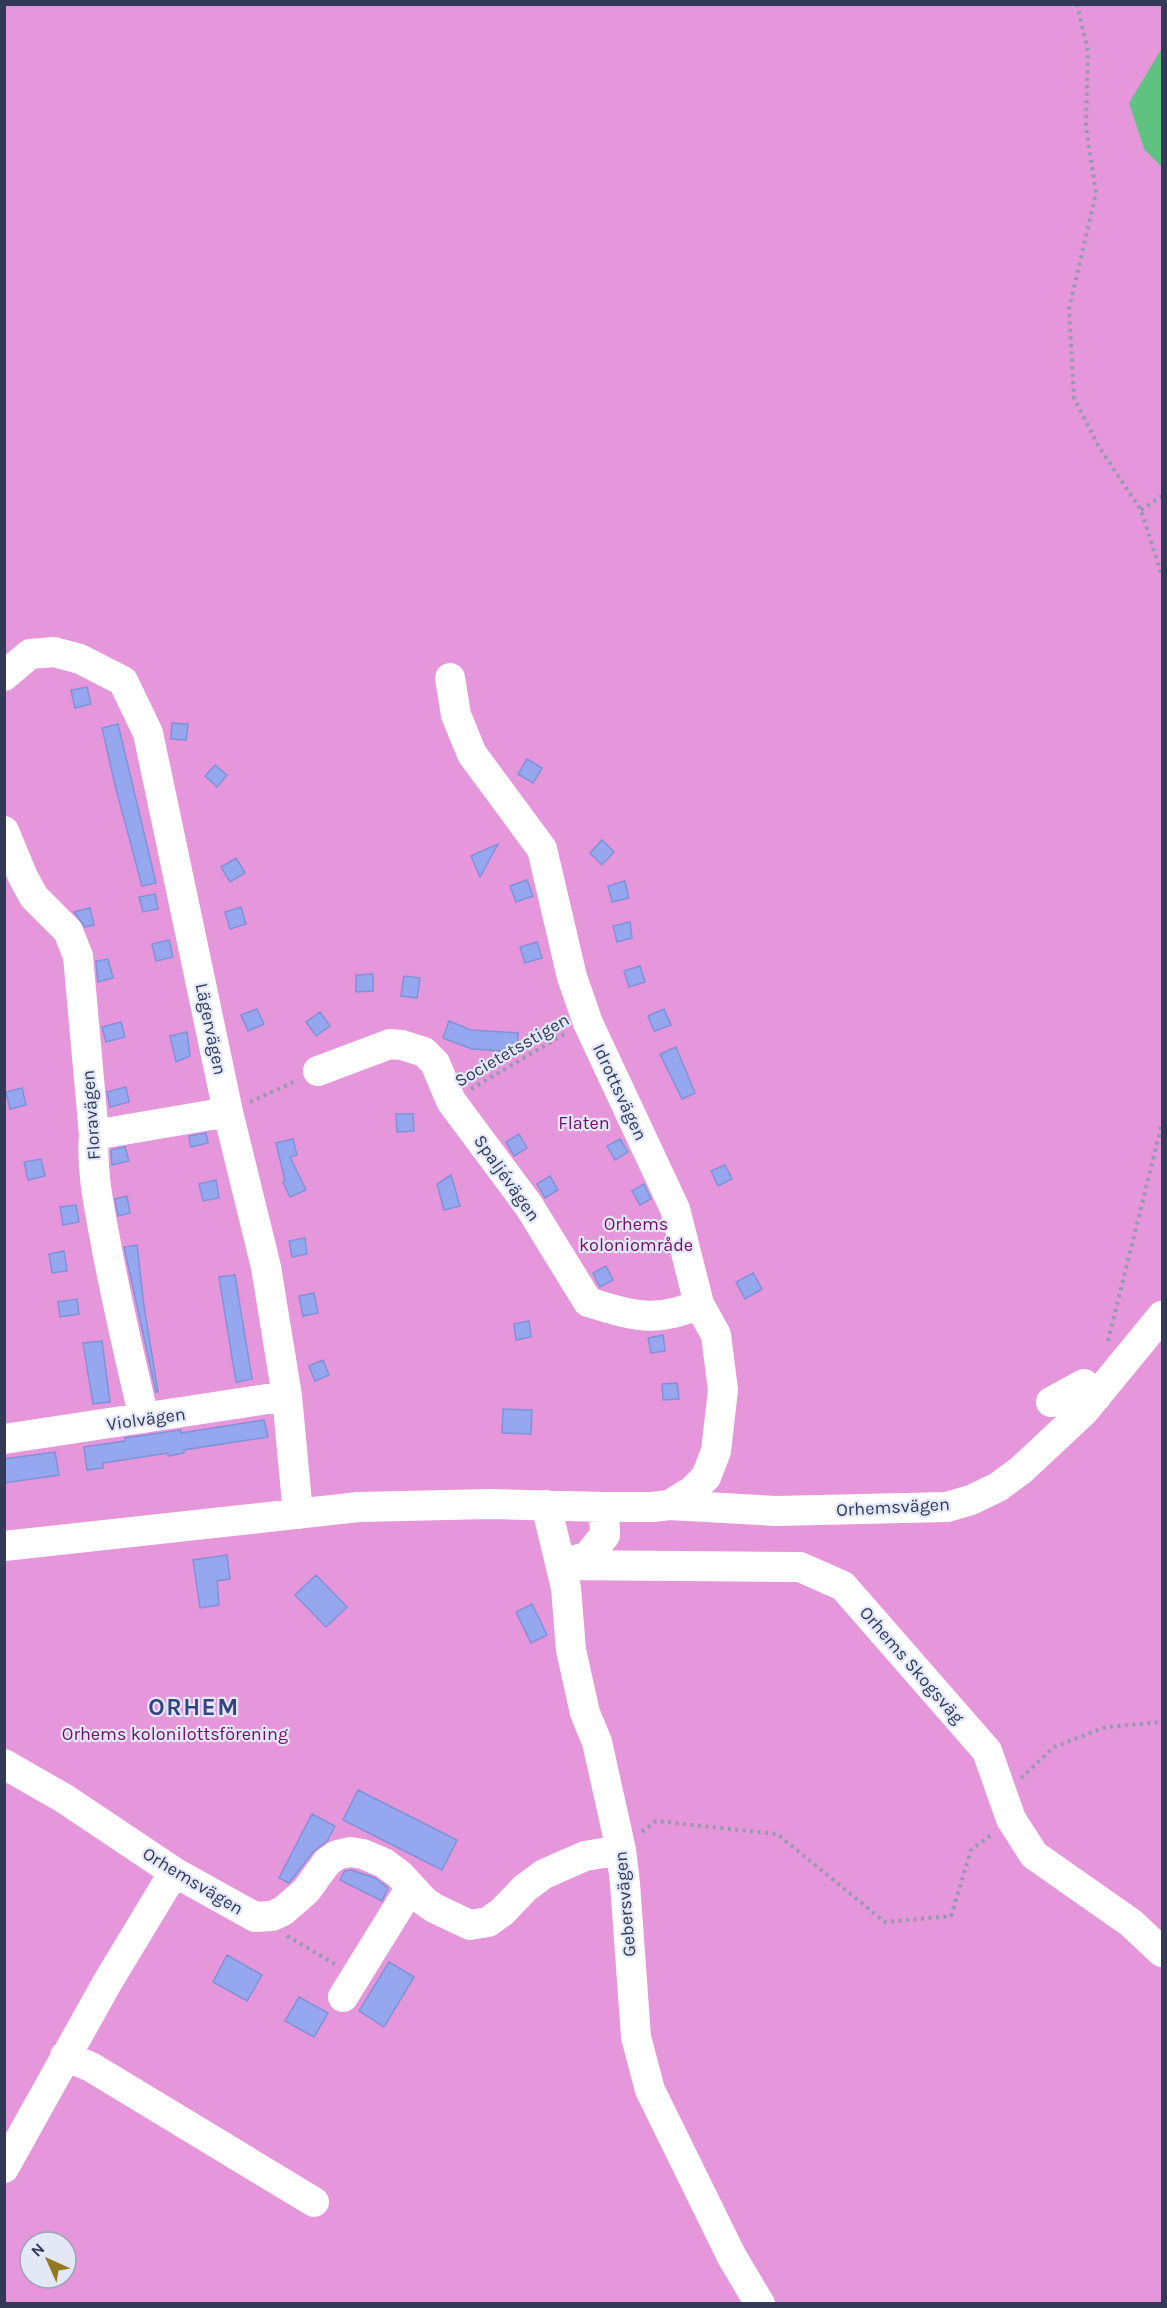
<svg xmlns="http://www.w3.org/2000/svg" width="1167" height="2308" font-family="Karla,sans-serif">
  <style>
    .green { fill: #e696da; fill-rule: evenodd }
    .water { fill: #5fc280 }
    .building { fill: #95a7ef; stroke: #7f91d7; stroke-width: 1.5 }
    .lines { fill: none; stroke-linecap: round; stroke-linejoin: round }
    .path { stroke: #9399af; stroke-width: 4; stroke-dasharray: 3 4.5; stroke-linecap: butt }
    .minor { stroke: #fff; stroke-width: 30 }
    .labels { text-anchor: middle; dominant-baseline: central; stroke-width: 4.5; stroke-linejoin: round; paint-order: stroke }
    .street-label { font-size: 18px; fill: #323a58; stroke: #e3e8f7 }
    .park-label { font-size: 18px; fill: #730d6a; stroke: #e3e8f7 }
    .district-label { font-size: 24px; font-weight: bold; letter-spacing: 1.5px; fill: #364382; stroke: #e3e8f7 }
  </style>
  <rect width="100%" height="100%" fill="#e3e8f7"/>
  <!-- green -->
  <path class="green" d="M 4,5 L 1162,5 L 1162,2303 L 5,2303 ZM 30,2242 L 66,2242 L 66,2278 L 30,2278 Z"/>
  <!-- water -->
  <path class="water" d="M 1162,48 L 1162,167 L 1144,149 L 1129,103 Z"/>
  <!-- building -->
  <path class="building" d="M 87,687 L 91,704 L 75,708 L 71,690 Z
    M 172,723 L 188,724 L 186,740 L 171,739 Z
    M 118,724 L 156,883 L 142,886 L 115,785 L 102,728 Z
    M 527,759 L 542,768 L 533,783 L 518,774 Z
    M 215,765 L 227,775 L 217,787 L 205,776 Z
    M 602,840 L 614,852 L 602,865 L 590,853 Z
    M 498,844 L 480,877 L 471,856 Z
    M 236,858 L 245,873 L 230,882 L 221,867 Z
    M 527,880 L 533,896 L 516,902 L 510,886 Z
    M 625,881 L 629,898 L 612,902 L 608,886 Z
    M 155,894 L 158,909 L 143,912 L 139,897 Z
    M 241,907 L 246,924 L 230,929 L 225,912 Z
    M 90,908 L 94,925 L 85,927 L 74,912 Z
    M 630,922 L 632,938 L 617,942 L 613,926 Z
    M 169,940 L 173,957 L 156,961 L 152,944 Z
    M 537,942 L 542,958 L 525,963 L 520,947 Z
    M 108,959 L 113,978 L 98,982 L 96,961 Z
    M 640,966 L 645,982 L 629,987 L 624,971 Z
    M 373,974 L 373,991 L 356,992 L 356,975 Z
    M 404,976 L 420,978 L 417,998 L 401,996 Z
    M 257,1009 L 264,1024 L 248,1031 L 241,1015 Z
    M 664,1009 L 671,1025 L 654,1031 L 648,1016 Z
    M 320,1012 L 330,1026 L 316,1036 L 306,1022 Z
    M 449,1021 L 471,1030 L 518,1033 L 517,1052 L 472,1049 L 443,1038 Z
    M 121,1022 L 125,1037 L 106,1042 L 102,1027 Z
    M 187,1032 L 190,1056 L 176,1062 L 170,1036 Z
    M 676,1047 L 695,1093 L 682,1099 L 660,1054 Z
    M 126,1087 L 129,1102 L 110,1107 L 107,1092 Z
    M 22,1088 L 26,1105 L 10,1109 L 6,1092 Z
    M 396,1114 L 413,1114 L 414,1131 L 397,1132 Z
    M 206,1133 L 208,1143 L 191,1147 L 189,1136 Z
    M 519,1134 L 527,1148 L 514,1156 L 506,1142 Z
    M 293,1139 L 297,1155 L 290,1157 L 306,1190 L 290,1197 L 283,1182 L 285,1180 L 276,1143 Z
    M 620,1139 L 628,1152 L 615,1160 L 607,1146 Z
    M 125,1147 L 129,1161 L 112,1165 L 111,1150 Z
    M 41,1159 L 45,1176 L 28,1180 L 24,1162 Z
    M 725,1165 L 732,1179 L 718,1186 L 711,1171 Z
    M 451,1175 L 460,1206 L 444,1210 L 437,1184 Z
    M 550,1176 L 558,1190 L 545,1198 L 537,1184 Z
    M 216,1180 L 219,1198 L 203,1201 L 199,1184 Z
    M 644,1184 L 651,1199 L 640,1205 L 632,1191 Z
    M 127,1196 L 130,1213 L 118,1216 L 115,1199 Z
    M 76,1205 L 79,1222 L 63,1225 L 60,1207 Z
    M 305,1238 L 307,1254 L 292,1257 L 289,1241 Z
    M 137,1245 L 144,1306 L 158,1392 L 156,1392 L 124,1247 Z
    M 64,1251 L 67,1271 L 52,1273 L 49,1254 Z
    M 606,1266 L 613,1280 L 600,1287 L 593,1273 Z
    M 753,1273 L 762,1289 L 745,1299 L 736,1282 Z
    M 235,1275 L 252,1379 L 236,1382 L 219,1277 Z
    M 314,1293 L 318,1313 L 303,1316 L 299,1296 Z
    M 77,1299 L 79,1314 L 60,1317 L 58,1302 Z
    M 529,1321 L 531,1337 L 516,1340 L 514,1324 Z
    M 663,1335 L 665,1351 L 651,1353 L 648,1338 Z
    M 102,1341 L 110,1402 L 93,1404 L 83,1343 Z
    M 323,1360 L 329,1375 L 315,1381 L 309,1366 Z
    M 677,1383 L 679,1399 L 663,1400 L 662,1384 Z
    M 503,1409 L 532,1410 L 531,1434 L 502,1433 Z
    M 264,1420 L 268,1437 L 184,1450 L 184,1453 L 168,1456 L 168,1453 L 103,1463 L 103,1468 L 87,1470 L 84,1447 L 125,1441 L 125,1438 L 181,1430 L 181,1433 Z
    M 55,1452 L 59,1475 L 4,1483 L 4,1459 Z
    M 227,1555 L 230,1579 L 217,1581 L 219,1605 L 200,1608 L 193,1560 Z
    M 316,1575 L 347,1607 L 326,1627 L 295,1595 Z
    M 532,1604 L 547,1635 L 531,1643 L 516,1612 Z
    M 358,1790 L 457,1840 L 442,1870 L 343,1820 Z
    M 312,1814 L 335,1826 L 327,1841 L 313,1852 L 289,1883 L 279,1878 Z
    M 351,1870 L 375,1878 L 388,1888 L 382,1901 L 340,1880 L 345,1871 Z
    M 227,1955 L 262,1975 L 247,2001 L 213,1982 Z
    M 389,1962 L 414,1977 L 384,2027 L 359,2011 Z
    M 299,1997 L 328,2013 L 314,2037 L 285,2021 Z"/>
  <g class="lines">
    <!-- path -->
    <path class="path" d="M 1077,4 L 1088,51 L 1086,127 L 1096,193 L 1069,309 L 1074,398 L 1099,447 L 1141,510 L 1162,576
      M 1141,510 L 1162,496
      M 471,1089 L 568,1032
      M 250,1102 L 298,1080
      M 1108,1341 L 1162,1123
      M 1021,1778 L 1054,1747 L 1106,1727 L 1162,1722
      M 642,1832 L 656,1821 L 777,1834 L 885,1922 L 951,1916 L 971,1850 L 992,1834
      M 287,1936 L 335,1964"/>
    <!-- minor -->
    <path class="minor" d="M 4,676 L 30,654 L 54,652 L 80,659 L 123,681 L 148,733 L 228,1112 L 266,1267 L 287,1396 L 298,1514
      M 450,678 L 456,715 L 472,754 L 542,849 L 572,977 L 588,1023 L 675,1209 L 699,1304 L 716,1335 L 723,1390 L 716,1451 L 706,1477 L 692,1491 L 669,1505
      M 4,831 L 23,877 L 34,897 L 68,931 L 78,956 L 94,1135 C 91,1169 99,1206 105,1239 C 116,1299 130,1359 144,1418
      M 318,1071 L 390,1044 L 402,1045 L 424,1052 L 435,1063 L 451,1101 L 529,1206 L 588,1302 C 630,1315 657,1324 699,1304
      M 94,1135 L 228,1112
      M 1051,1402 L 1084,1384 L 1097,1396
      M 4,1439 L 287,1396
      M 546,1505 L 566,1588 L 571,1650 L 585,1713 L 597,1742 L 621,1850 L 625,1883 L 636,2037 L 650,2090 L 732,2257 L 760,2304
      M 4,1546 L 359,1507 L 491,1504 L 604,1507 L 653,1507 L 669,1505 L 776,1511 L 947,1507 L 971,1500 L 998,1487 L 1021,1470 L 1084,1411 L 1162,1316
      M 564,1564 L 588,1556 L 605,1535 L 604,1507
      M 562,1565 L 800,1567 L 843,1586 L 987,1751 L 1011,1819 L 1034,1855 L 1131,1923 L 1162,1952
      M 4,1764 L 65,1799 L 174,1872 L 255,1917 L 272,1916 L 283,1911 L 306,1891 L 327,1862 L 337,1855 L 350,1852 L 363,1854 L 384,1863 L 400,1875 L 424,1901 L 434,1908 L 470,1925 L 488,1922 L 502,1912 L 525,1888 L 544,1874 L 585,1856 L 621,1850
      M 343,1997 L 411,1887
      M 65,2056 L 91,2067 L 314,2202
      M 4,2168 L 107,1983 L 174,1872"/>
  </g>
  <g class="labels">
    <!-- street labels -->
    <g class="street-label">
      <text transform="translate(211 1029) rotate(78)">Lägervägen</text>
      <text transform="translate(512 1050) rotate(-30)">Societetsstigen</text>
      <text transform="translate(620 1092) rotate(65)">Idrottsvägen</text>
      <text transform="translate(91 1115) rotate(-94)">Floravägen</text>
      <text transform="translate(507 1178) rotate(55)">Spaljévägen</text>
      <text transform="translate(146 1419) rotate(-8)">Violvägen</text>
      <text transform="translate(893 1507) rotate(-3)">Orhemsvägen</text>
      <text transform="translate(912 1665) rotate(49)">Orhems Skogsväg</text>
      <text transform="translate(193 1881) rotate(31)">Orhemsvägen</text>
      <text transform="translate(625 1904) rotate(-95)">Gebersvägen</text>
    </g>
    <!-- park labels -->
    <g class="park-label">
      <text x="584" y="1123">Flaten</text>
      <text x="636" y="1224">Orhems<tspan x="636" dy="21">koloniområde</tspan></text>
      <text x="175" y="1734">Orhems kolonilottsförening</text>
    </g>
    <!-- district labels -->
    <g class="district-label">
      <text x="194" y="1707">ORHEM</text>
    </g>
  </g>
  <!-- border -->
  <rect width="1167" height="2308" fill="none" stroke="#323a58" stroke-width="12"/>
  <!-- north arrow -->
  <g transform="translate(48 2260) rotate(315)"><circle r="28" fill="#e3e8f7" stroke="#9ca2b7" stroke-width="1.5"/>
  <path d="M0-4.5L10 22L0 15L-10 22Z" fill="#937a21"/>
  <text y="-9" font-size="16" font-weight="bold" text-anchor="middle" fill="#323a58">N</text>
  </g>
</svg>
